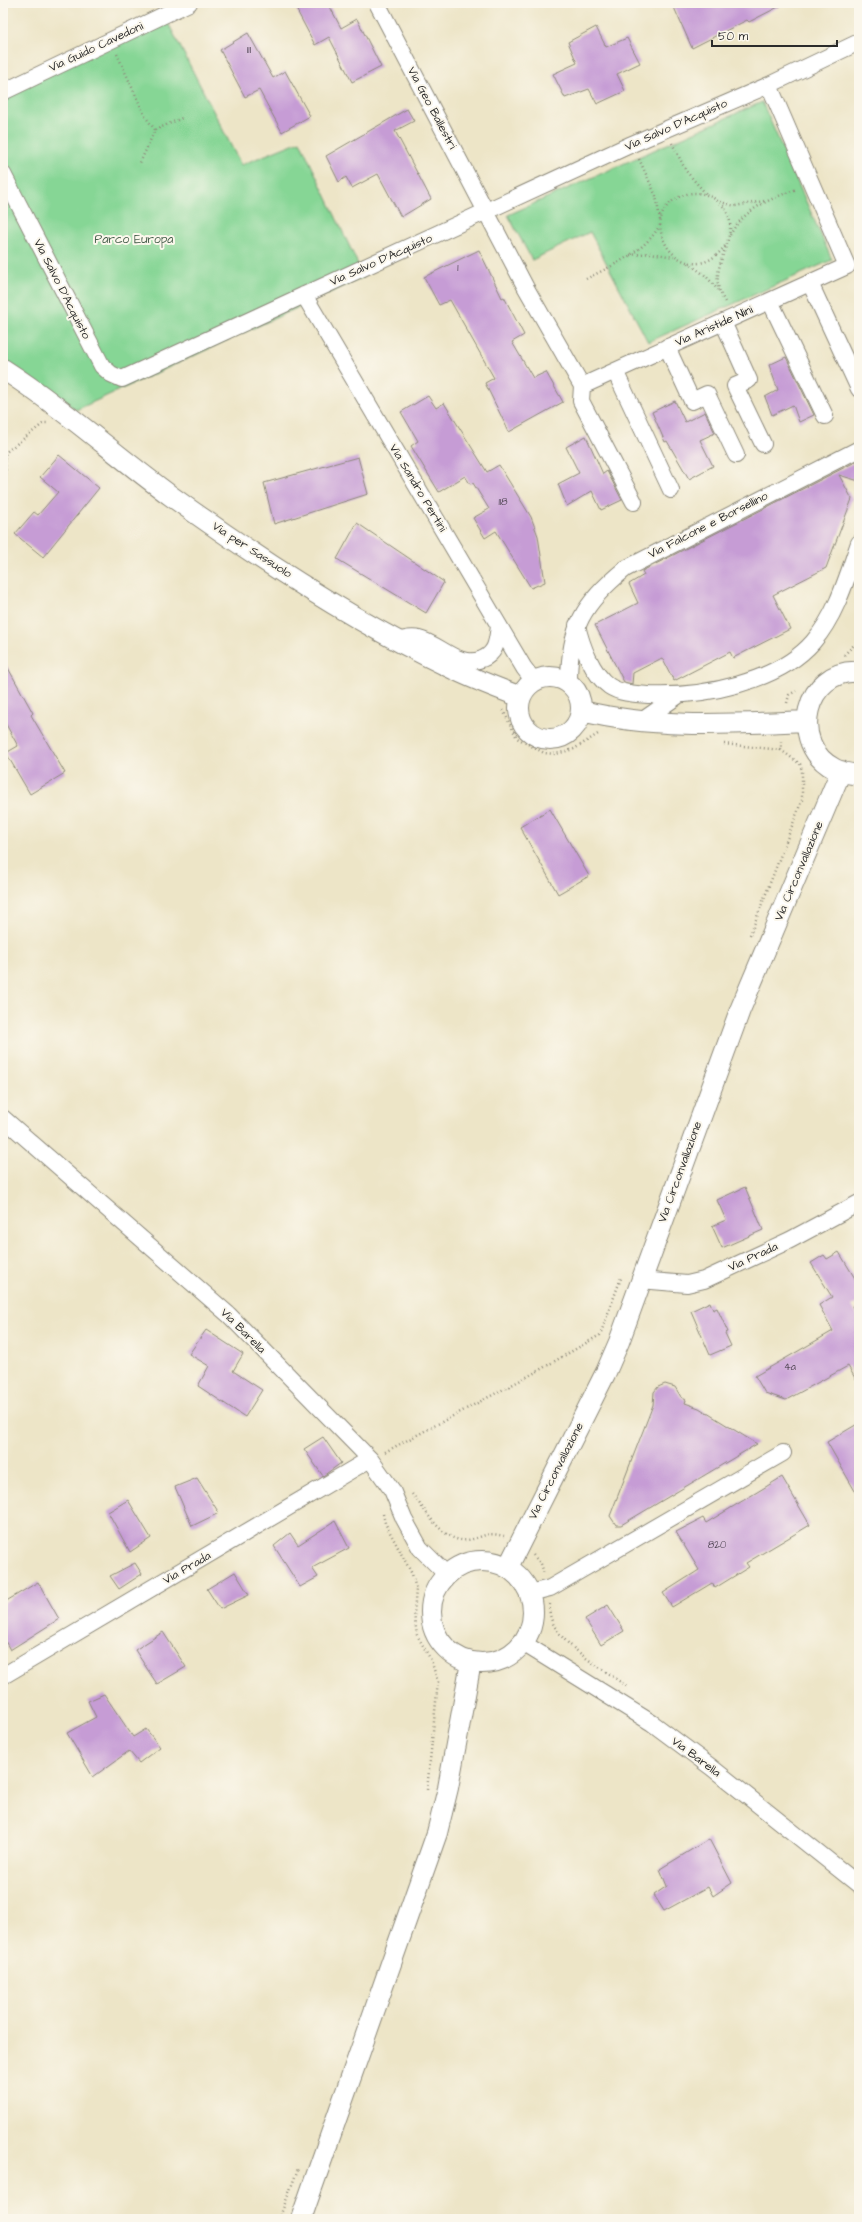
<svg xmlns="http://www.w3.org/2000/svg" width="862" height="2222" font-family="'Architects Daughter',sans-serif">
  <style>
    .green { fill: #86d695; stroke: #588060 }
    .building { fill: #c69cd5 }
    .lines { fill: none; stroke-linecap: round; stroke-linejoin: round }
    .minor-casing { stroke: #8c8879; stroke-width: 18 }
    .major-casing { stroke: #8c8879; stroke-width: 22 }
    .path { stroke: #8c8879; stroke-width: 2.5; stroke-dasharray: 1 3; stroke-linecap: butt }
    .minor { stroke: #fff; stroke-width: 16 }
    .major { stroke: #fff; stroke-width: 20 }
    .labels { text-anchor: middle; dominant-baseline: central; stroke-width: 4; stroke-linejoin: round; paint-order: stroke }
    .number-label { font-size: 10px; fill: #524756 }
    .street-label { font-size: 12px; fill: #2b2b2b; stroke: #fbf7ec }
    .park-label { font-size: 12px; fill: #465e4b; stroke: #fbf7ec }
  </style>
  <rect width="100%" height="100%" fill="#fbf7ec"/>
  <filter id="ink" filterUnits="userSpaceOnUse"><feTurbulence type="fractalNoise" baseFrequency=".025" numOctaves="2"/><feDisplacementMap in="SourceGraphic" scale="8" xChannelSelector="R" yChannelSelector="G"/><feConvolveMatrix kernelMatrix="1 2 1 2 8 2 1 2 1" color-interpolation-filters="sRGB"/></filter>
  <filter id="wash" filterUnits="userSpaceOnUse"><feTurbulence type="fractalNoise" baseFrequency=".012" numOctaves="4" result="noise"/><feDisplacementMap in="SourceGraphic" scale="16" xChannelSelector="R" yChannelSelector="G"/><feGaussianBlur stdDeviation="0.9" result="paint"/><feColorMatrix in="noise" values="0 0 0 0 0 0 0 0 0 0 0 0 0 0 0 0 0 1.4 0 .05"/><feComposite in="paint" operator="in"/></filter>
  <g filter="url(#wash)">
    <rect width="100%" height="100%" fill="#ede5c7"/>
    <!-- green -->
    <path class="green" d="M 164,15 L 241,165 L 300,141 L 364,277 L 76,410 L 3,359 L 3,97 Z
      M 762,102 L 832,260 L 648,342 L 590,232 L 532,260 L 508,215 Z"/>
    <g id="blocks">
      <!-- building -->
      <path class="building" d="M 293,3 L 328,3 L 341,28 L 357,19 L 381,67 L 352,82 L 329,37 L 315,45 Z
        M 672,3 L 786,3 L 749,22 L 747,20 L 692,48 Z
        M 596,27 L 606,47 L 627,38 L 640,63 L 617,74 L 625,91 L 597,104 L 589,89 L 565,98 L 553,74 L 577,63 L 568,42 Z
        M 248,33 L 273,78 L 285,71 L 310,116 L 282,132 L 259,90 L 245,97 L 220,50 Z
        M 407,109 L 414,121 L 395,131 L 431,199 L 401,217 L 378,174 L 352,188 L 346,177 L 339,182 L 326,156 Z
        M 479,250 L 502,298 L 504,297 L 524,335 L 512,342 L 533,378 L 546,372 L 563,402 L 509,432 L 485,383 L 494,378 L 450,300 L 439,305 L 424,277 Z
        M 786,357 L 814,415 L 799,422 L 793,405 L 772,415 L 765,397 L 778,390 L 769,365 Z
        M 428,396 L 436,408 L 444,403 L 487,472 L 499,465 L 531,517 L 538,536 L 545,582 L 531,588 L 496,531 L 485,538 L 473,518 L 489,509 L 473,483 L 470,484 L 465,476 L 439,492 L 411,446 L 418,441 L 401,412 Z
        M 675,401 L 685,422 L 705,412 L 715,433 L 700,440 L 713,466 L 689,479 L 667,441 L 665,442 L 652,412 Z
        M 586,436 L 603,474 L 607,471 L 622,500 L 601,510 L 592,491 L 567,506 L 558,484 L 579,473 L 566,447 Z
        M 59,455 L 99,488 L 43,557 L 15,534 L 34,512 L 38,515 L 58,492 L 40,477 Z
        M 358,457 L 368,494 L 274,524 L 264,483 Z
        M 859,460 L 859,481 L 839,475 L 852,499 L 826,568 L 773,595 L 790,629 L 733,658 L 730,652 L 674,681 L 662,658 L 633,673 L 632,684 L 624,682 L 595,625 L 638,603 L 629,584 L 644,575 L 642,571 Z
        M 357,523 L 444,582 L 426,613 L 337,559 Z
        M 3,659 L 33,713 L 31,715 L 65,773 L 30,794 L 6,753 L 18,746 L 3,719 Z
        M 550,809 L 589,876 L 558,894 L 520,827 Z
        M 745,1187 L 763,1230 L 722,1248 L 712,1226 L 726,1220 L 717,1200 Z
        M 839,1252 L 859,1285 L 859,1302 L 852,1306 L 859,1319 L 859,1385 L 848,1366 L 786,1400 L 765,1393 L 755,1376 L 833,1331 L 819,1305 L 832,1297 L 811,1263 L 824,1255 L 827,1259 Z
        M 710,1302 L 713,1310 L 717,1308 L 728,1332 L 725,1333 L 731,1346 L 710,1355 L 691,1311 Z
        M 206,1330 L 243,1354 L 233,1371 L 262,1390 L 245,1417 L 198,1386 L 209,1366 L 189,1354 Z
        M 665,1384 L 675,1387 L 681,1397 L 686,1400 L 685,1403 L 699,1408 L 757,1444 L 621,1525 L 616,1525 L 610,1516 L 653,1405 L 654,1392 L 658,1387 Z
        M 859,1423 L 859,1498 L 827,1442 Z
        M 323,1437 L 341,1463 L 323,1476 L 304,1449 Z
        M 782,1477 L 810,1525 L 746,1563 L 749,1567 L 715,1588 L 712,1583 L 672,1607 L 663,1593 L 699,1570 L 676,1532 L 703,1518 L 706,1523 Z
        M 197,1478 L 219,1513 L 192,1526 L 175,1487 Z
        M 128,1500 L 151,1538 L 130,1552 L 108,1512 Z
        M 335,1521 L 349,1548 L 312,1568 L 318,1577 L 300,1587 L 274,1546 L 290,1533 L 298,1545 Z
        M 135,1563 L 142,1574 L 119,1589 L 110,1576 Z
        M 235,1572 L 249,1595 L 220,1609 L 207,1589 Z
        M 38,1582 L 59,1619 L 10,1650 L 3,1637 L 3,1603 Z
        M 608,1605 L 624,1631 L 601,1645 L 585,1619 Z
        M 163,1632 L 186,1667 L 157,1684 L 135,1650 Z
        M 104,1694 L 133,1737 L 146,1729 L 160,1747 L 139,1763 L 129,1751 L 93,1777 L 67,1733 L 96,1717 L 88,1701 Z
        M 709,1839 L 732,1883 L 713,1896 L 708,1887 L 664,1911 L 654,1895 L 667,1886 L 660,1869 Z"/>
    </g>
  </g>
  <g filter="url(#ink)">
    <use href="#blocks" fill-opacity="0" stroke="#8c8879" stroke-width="1"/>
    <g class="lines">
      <!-- minor casing -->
      <g class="minor-casing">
        <path id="minor" d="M 377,3 L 526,288 L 582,386 L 847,266 L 769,85
          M 3,92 L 189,3
          M 3,174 L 102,366 L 111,374 L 122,379 L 632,144 L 769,85 L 859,42
          M 810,283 L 859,389
          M 304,295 L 524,668 L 534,681
          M 770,301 L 825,416
          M 723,322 L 749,380 L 735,386 L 763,444
          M 667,347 L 692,401 L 707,394 L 736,455
          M 615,371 L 671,490
          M 582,386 L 581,401 L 634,502
          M 577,625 C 581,644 592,674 609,686 C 621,694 636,694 650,695 C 702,697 777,683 813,642 C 837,614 847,577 859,543
          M 398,641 C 405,639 412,637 419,639 C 440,644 459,669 482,659 C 497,653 497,640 499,626
          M 569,682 C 569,628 583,603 625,569 L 859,449
          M 643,720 L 679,695
          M 3,1118 L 229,1315 L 370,1459 L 392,1490 L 404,1519 L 420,1548 L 447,1575
          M 640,1280 L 687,1284 L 704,1280 L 790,1240 L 859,1203
          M 530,1593 L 550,1588 L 783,1453
          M 523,1643 L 652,1723 L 711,1767 L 859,1885
          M 3,1676 L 370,1459"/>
      </g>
      <!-- major casing -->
      <g class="major-casing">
        <path id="major" d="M 3,369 C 62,407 114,454 171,496 C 257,558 354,622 449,667 C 473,679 497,688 521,697
          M 859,672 C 805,668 787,745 835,769 C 842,772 851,775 859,774
          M519 708a31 31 0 1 1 62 0a31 31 0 1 1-62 0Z
          M 582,711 C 654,729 732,724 806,721
          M431 1612a51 51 0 1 1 102 0a51 51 0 1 1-102 0Z
          M 508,1567 L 606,1372 L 619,1342 L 740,1010 L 841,771
          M 301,2219 L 437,1833 L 448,1788 L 471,1662"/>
      </g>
      <!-- path -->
      <path class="path" d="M 117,54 L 145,116 L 155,130 L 139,165
        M 155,130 L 182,118
        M 672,143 L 686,171 L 707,195
        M 639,159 L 656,196 L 660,220
        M 720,202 L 735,206 L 764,201
        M 730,235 C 744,209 770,199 797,189
        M 725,246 C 683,300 626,212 687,194 C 699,191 712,195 721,204 C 745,228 714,257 718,285 C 719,292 723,298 726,304
        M 630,255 L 651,253 L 674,257
        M 688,263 L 706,276 L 718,290
        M 586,279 C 613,265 645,252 660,225
        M 3,486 C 10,472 2,464 6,452 L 44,423 L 48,423
        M 844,655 L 855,644 L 859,644
        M 787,703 L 789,695 L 796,691
        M 503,710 L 517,738 L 544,753 L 556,754 L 574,749 L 598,734
        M 724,744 L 781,750
        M 750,935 L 802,800 L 802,770 L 800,764 L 781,750 L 781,740
        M 385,1452 L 536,1372 L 600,1335 L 621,1278
        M 412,1494 C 425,1509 443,1543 467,1540 C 484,1538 484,1531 504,1536
        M 383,1514 L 385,1523 L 412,1574 L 416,1589 L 414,1614 L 417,1635 L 431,1660 L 438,1682 L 427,1790
        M 533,1555 L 541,1564 L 544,1573
        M 550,1604 C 544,1639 603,1667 627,1687
        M 279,2219 L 298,2169"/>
      <!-- minor -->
      <use href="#minor" class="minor"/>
      <!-- major -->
      <use href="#major" class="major"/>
    </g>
  </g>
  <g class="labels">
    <!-- number labels -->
    <g class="number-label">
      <text x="249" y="50">111</text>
      <text x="458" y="268">1</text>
      <text x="503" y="502">118</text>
      <text x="790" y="1367">4a</text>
      <text x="717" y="1545">820</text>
    </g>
    <!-- street labels -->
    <g class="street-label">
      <text transform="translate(96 47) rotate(-25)">Via Guido Cavedoni</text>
      <text transform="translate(432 108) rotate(62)">Via Geo Ballestri</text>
      <text transform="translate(676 125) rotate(-24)">Via Salvo D'Acquisto</text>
      <text transform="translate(381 260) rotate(-24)">Via Salvo D'Acquisto</text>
      <text transform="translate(62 289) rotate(63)">Via Salvo D'Acquisto</text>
      <text transform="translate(714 326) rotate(-24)">Via Aristide Nini</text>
      <text transform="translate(418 488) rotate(59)">Via Sandro Pertini</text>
      <text transform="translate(708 525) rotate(-27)">Via Falcone e Borsellino</text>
      <text transform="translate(252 550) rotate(33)">Via per Sassuolo</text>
      <text transform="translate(799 871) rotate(-67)">Via Circonvallazione</text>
      <text transform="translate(680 1172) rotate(-70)">Via Circonvallazione</text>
      <text transform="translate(753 1257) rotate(-25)">Via Prada</text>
      <text transform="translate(243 1331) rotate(45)">Via Barella</text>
      <text transform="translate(556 1471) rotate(-63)">Via Circonvallazione</text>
      <text transform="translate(187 1568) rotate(-30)">Via Prada</text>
      <text transform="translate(696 1757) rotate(37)">Via Barella</text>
    </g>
    <!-- park labels -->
    <g class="park-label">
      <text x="134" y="239">Parco Europa</text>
    </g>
  </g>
  <!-- margin -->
  <rect width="862" height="2222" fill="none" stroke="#fbf7ec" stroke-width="16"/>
  <!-- scale -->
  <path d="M712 40v6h125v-6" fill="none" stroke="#2b2b2b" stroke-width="2"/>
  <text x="718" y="40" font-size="12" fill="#2b2b2b" stroke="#fbf7ec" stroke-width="3" paint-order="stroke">50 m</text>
</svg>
